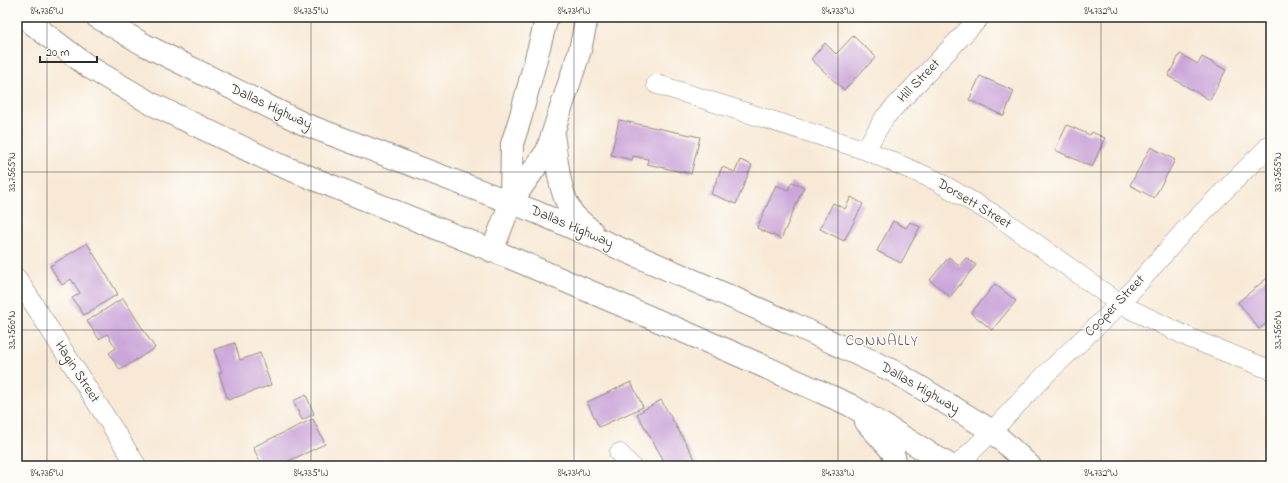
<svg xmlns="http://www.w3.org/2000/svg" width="1288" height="483" font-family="'Indie Flower',sans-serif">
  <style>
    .building { fill: #cba6d9 }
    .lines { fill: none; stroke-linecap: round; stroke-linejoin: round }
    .minor-casing { stroke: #928a80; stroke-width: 20 }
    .major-casing { stroke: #928a80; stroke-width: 24 }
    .minor { stroke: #fff; stroke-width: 19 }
    .major { stroke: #fff; stroke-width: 22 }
    .ticks { fill: none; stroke: #2b2b2b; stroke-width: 1; stroke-opacity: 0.45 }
    .labels { text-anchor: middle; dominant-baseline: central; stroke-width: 3; stroke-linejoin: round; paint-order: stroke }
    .street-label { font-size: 14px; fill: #2b2b2b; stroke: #fdfcf7 }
    .neighbourhood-label { font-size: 15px; letter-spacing: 1px; fill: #635668; stroke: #fdfcf7 }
    .neatline { fill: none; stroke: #2b2b2b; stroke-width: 1.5 }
    .ticks-label { font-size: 10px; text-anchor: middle; fill: #2b2b2b }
  </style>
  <rect width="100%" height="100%" fill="#fdfcf7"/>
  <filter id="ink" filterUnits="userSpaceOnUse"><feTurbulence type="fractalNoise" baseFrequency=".025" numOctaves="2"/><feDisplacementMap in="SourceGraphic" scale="8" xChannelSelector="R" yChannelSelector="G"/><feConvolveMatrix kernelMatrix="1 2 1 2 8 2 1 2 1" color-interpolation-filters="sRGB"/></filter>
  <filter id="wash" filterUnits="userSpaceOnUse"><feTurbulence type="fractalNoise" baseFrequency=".012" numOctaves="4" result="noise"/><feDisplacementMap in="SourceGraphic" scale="16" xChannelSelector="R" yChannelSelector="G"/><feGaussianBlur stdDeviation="0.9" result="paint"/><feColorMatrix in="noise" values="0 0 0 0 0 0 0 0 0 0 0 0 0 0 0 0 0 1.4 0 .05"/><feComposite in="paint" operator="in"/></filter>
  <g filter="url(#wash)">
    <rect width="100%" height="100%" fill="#f8e9d6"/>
    <g id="blocks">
      <!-- building -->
      <path class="building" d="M 853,36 L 876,57 L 844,90 L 811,59 L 825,43 L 836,54 Z
        M 1180,54 L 1198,64 L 1202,57 L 1226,70 L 1210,100 L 1168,76 Z
        M 980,76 L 1014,91 L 1004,116 L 969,100 Z
        M 619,120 L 700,137 L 691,174 L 647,164 L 648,159 L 633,156 L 632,160 L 611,155 Z
        M 1067,125 L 1090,135 L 1092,132 L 1105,138 L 1092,167 L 1055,150 Z
        M 1151,147 L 1175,160 L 1154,198 L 1130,185 Z
        M 740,160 L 752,165 L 736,204 L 711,194 L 722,167 L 735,172 Z
        M 792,182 L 804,187 L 781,239 L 757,228 L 776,185 L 788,190 Z
        M 851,197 L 863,204 L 844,241 L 820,229 L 833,203 L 845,209 Z
        M 893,221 L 906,228 L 910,222 L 920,227 L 901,263 L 877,251 Z
        M 87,243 L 118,294 L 84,315 L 72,298 L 80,293 L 71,279 L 62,285 L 50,266 Z
        M 949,257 L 959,266 L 966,258 L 976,265 L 950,297 L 930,280 Z
        M 1271,275 L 1271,320 L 1259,329 L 1238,302 Z
        M 995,284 L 1016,301 L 992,330 L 971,313 Z
        M 123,298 L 155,348 L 120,370 L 109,353 L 116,348 L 107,334 L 99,339 L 87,321 Z
        M 235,343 L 240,360 L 260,353 L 271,385 L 228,400 L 219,373 L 222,372 L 214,350 Z
        M 631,382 L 643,407 L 599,427 L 587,402 Z
        M 306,395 L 314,414 L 302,420 L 293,401 Z
        M 661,400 L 699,466 L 667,466 L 637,414 Z
        M 313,419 L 325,444 L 278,466 L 262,466 L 253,447 Z"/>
    </g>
  </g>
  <g filter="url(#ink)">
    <use href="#blocks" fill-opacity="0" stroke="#928a80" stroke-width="1"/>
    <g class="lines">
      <!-- minor casing -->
      <g class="minor-casing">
        <path id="minor" d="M 656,84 L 865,150 L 935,180 L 1002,219 L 1120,304 L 1192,339 L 1271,370
          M 865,150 L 885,117 L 980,17
          M 17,278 L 137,466
          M 619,453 L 631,466
          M 957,466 L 992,431 L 1044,376 L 1120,304 L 1184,231 L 1271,144"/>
      </g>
      <!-- major casing -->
      <g class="major-casing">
        <path id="major" d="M 25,17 L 40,30 L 89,67 L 152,104 L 277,164 L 516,260 L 736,354 L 850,405 L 951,466
          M 97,17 L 145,45 L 304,124 L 536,212 L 791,323 L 895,372 L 992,431 L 1030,466
          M 553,134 C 557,160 558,188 571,211 C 575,218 585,225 592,231
          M 511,202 L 512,144 L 520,119 L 547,17
          M 492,251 L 511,202 L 547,151 L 580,50 L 587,17
          M 866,422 L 893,452 L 896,466"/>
      </g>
      <!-- minor -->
      <use href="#minor" class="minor"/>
      <!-- major -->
      <use href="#major" class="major"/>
    </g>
  </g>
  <!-- ticks -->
  <path class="ticks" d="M 47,17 L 47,466M 311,17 L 311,466M 574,17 L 574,466M 838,17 L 838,466M 1101,17 L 1101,466M 17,172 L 1271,172M 17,330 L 1271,330"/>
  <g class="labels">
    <!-- street labels -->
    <g class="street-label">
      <text transform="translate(919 81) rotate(-46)">Hill Street</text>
      <text transform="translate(271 107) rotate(25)">Dallas Highway</text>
      <text transform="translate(974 204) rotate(31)">Dorsett Street</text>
      <text transform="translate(572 227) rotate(23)">Dallas Highway</text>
      <text transform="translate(1115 306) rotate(-46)">Cooper Street</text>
      <text transform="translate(77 372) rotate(57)">Hagin Street</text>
      <text transform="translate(920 388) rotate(30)">Dallas Highway</text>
    </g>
    <!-- neighbourhood labels -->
    <g class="neighbourhood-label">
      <text x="882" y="341">CONNALLY</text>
    </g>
  </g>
  <!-- margin -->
  <rect width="1288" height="483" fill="none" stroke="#fdfcf7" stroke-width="44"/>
  <!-- scale -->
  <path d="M40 56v6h57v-6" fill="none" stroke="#2b2b2b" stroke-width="2"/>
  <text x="46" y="56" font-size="12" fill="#2b2b2b" stroke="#fdfcf7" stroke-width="3" paint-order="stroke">20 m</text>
  <rect x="22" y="22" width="1244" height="439" class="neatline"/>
  <g class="ticks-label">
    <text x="47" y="14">84.736°W</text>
    <text x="311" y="14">84.735°W</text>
    <text x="574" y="14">84.734°W</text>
    <text x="838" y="14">84.733°W</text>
    <text x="1101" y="14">84.732°W</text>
    <text transform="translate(11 172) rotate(-90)" y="4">33.7565°N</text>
    <text transform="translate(1277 172) rotate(-90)" y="4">33.7565°N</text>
    <text transform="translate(11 330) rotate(-90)" y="4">33.7560°N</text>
    <text transform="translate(1277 330) rotate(-90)" y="4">33.7560°N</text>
    <text x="47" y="476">84.736°W</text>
    <text x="311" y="476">84.735°W</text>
    <text x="574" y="476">84.734°W</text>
    <text x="838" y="476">84.733°W</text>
    <text x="1101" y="476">84.732°W</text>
  </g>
</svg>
